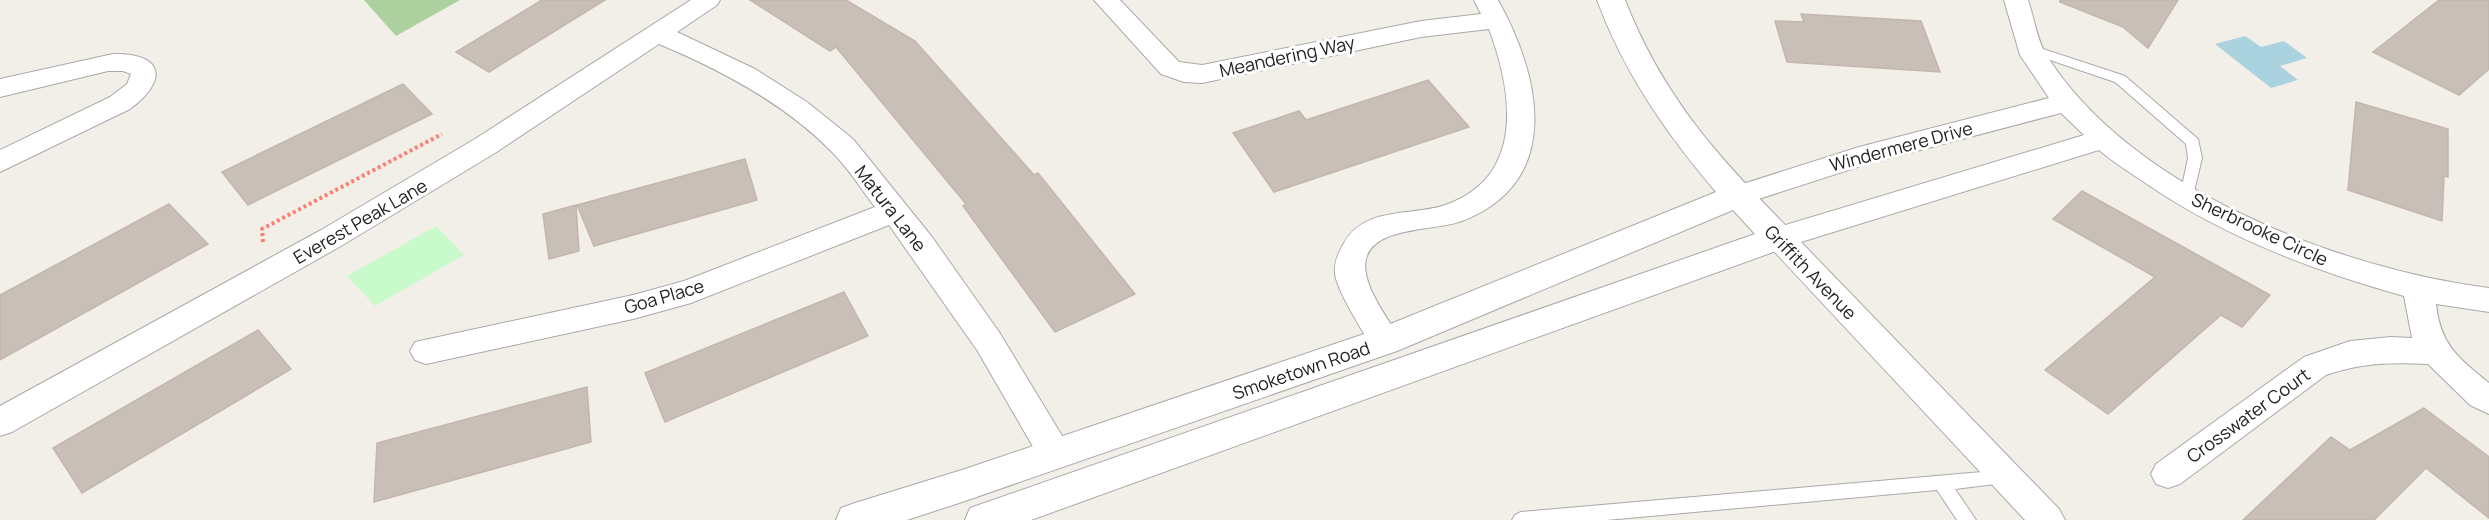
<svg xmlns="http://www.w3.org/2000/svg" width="2489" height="520" font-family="Manrope,sans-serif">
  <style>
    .forest { fill: #add19e }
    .park { fill: #c8facc }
    .water { fill: #aad3df }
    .building { fill: #c7bfb8; stroke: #c4b6ab; stroke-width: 1.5 }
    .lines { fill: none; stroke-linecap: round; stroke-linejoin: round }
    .service-casing { stroke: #a9a9a9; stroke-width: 2 }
    .minor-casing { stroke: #a9a9a9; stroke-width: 2 }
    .tertiary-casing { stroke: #a9a9a9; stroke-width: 2 }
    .path { stroke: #fa8072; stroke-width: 4; stroke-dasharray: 3 3; stroke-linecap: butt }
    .service { fill: #fff; fill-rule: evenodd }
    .minor { fill: #fff; fill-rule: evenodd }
    .tertiary { fill: #fff; fill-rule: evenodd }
    .labels { text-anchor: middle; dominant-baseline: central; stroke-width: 6; stroke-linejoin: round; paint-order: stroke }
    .street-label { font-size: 18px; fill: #222; stroke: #fff }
  </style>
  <rect width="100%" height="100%" fill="#f2efe9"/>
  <!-- forest -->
  <path class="forest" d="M 364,0 L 460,0 L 396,36 Z"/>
  <!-- park -->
  <path class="park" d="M 436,226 L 464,255 L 375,306 L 347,276 Z"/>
  <!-- water -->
  <path class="water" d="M 2245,36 L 2261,47 L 2284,41 L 2307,58 L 2280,66 L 2298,80 L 2271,88 L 2215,44 Z"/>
  <!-- building -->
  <path class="building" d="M 542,0 L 605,0 L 489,72 L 456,52 Z
    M 750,0 L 846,0 L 915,41 L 1034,175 L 1038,173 L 1135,294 L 1055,332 L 963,206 L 966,204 L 836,47 L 830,51 Z
    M 2060,0 L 2178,0 L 2148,48 L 2123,27 L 2060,2 Z
    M 2439,0 L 2489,0 L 2489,69 L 2459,95 L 2373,52 Z
    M 1801,14 L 1921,21 L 1940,72 L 1787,62 L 1775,21 L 1804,22 Z
    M 1428,80 L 1469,127 L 1274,192 L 1233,133 L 1299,111 L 1306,120 Z
    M 403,84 L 432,114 L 248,205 L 222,172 Z
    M 2356,102 L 2448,129 L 2448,177 L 2444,176 L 2442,221 L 2348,190 Z
    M 745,159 L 757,200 L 594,246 L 577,205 Z
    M 2082,191 L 2270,295 L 2242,327 L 2221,315 L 2108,414 L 2045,370 L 2155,277 L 2053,219 Z
    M 169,204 L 208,244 L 0,360 L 0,295 Z
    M 576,205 L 579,251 L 549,259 L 543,214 Z
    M 844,292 L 868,336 L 665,422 L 645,373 Z
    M 258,330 L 291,369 L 82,493 L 53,448 Z
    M 587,387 L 591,442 L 374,502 L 377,443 Z
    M 2424,408 L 2489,457 L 2489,518 L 2426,468 L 2374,520 L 2243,520 L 2331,437 L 2350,450 Z"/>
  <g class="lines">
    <!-- service casing -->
    <g class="service-casing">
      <path id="service" d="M 2031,45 L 2125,76 L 2198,139 L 2202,158 L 2192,200 L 2182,200 L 2180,196 L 2188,158 L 2186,144 L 2115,82 L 2026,52 L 2025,49 Z
        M 2005,470 L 2011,472 L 2014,477 L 2011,482 L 1955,489 L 1976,520 L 1957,520 L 1937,490 L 1606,520 L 1512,520 L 1515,515 L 1521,512 Z"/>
    </g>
    <!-- minor casing -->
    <g class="minor-casing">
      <path id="minor" d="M 691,0 L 720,0 L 717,5 L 677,32 L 755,69 L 807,102 L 853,139 L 932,237 L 999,332 L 1067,444 L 1072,454 L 1067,464 L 1055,468 L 1043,464 L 977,350 L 889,225 L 691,303 L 633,319 L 426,364 L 415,360 L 410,351 L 415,342 L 633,295 L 684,281 L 875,207 C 861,189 849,169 833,153 C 786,104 721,70 659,44 L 495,153 L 341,246 L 12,432 L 0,436 L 0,406 L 321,230 L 475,139 Z
        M 1094,0 L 1120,0 L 1179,62 L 1202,65 L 1421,21 L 1481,14 L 1474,0 L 1498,0 C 1540,75 1565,181 1462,221 C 1436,231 1374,226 1366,259 C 1360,284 1389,319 1401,341 L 1396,350 L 1385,353 L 1374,350 C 1364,333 1336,290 1335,273 C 1334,262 1338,253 1344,243 C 1364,207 1409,216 1442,206 C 1526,179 1513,93 1489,29 L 1421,37 L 1202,83 L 1184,82 L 1161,74 Z
        M 2004,0 L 2028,0 C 2034,17 2037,41 2047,56 C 2131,189 2339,269 2489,288 L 2489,312 L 2436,304 C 2440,344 2458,358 2489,383 L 2489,414 L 2470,405 L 2428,364 C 2392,362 2360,363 2326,375 L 2180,484 L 2168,488 L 2156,484 L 2151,474 L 2156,464 L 2304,357 L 2350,341 L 2391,337 L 2412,338 L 2404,296 C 2313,271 2222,236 2144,182 C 2129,172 2113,162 2099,150 L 1801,242 L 2059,509 L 2065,520 L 2025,520 L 1769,246 L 1764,238 L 1769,230 L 2084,135 L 2061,113 L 1867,164 L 1737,206 L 1727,203 L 1723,196 L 1727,189 L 1859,147 L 2049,98 L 2020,55 Z
        M 113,54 C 165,53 168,81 130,109 L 0,172 L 0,150 L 110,97 L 127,84 L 131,74 L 123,71 L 108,71 L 0,97 L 0,79 Z"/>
    </g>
    <!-- tertiary casing -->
    <g class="tertiary-casing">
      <path id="tertiary" d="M 1597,0 L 1625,0 C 1663,97 1718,157 1790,230 L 1795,238 L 1790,246 L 1031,520 L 965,520 L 970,508 L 1755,234 L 1733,210 L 1397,351 L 965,501 L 907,520 L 836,520 L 841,508 L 855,503 L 965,469 L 1373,331 L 1716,192 C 1666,133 1624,73 1597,0 Z"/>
    </g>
    <!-- path -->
    <path class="path" d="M 263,242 L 262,229 L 442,134"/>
    <!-- service -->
    <use href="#service" class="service"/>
    <!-- minor -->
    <use href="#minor" class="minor"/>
    <!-- tertiary -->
    <use href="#tertiary" class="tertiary"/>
  </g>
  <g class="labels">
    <!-- street labels -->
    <g class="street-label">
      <text transform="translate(1287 56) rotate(-12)">Meandering Way</text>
      <text transform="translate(1901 146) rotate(-15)">Windermere Drive</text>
      <text transform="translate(891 208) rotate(52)">Matura Lane</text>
      <text transform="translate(360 221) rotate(-30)">Everest Peak Lane</text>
      <text transform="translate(2260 229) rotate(25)">Sherbrooke Circle</text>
      <text transform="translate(1811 272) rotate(46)">Griffith Avenue</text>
      <text transform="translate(664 296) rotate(-16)">Goa Place</text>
      <text transform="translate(1301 370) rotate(-19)">Smoketown Road</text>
      <text transform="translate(2248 415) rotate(-36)">Crosswater Court</text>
    </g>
  </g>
</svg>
